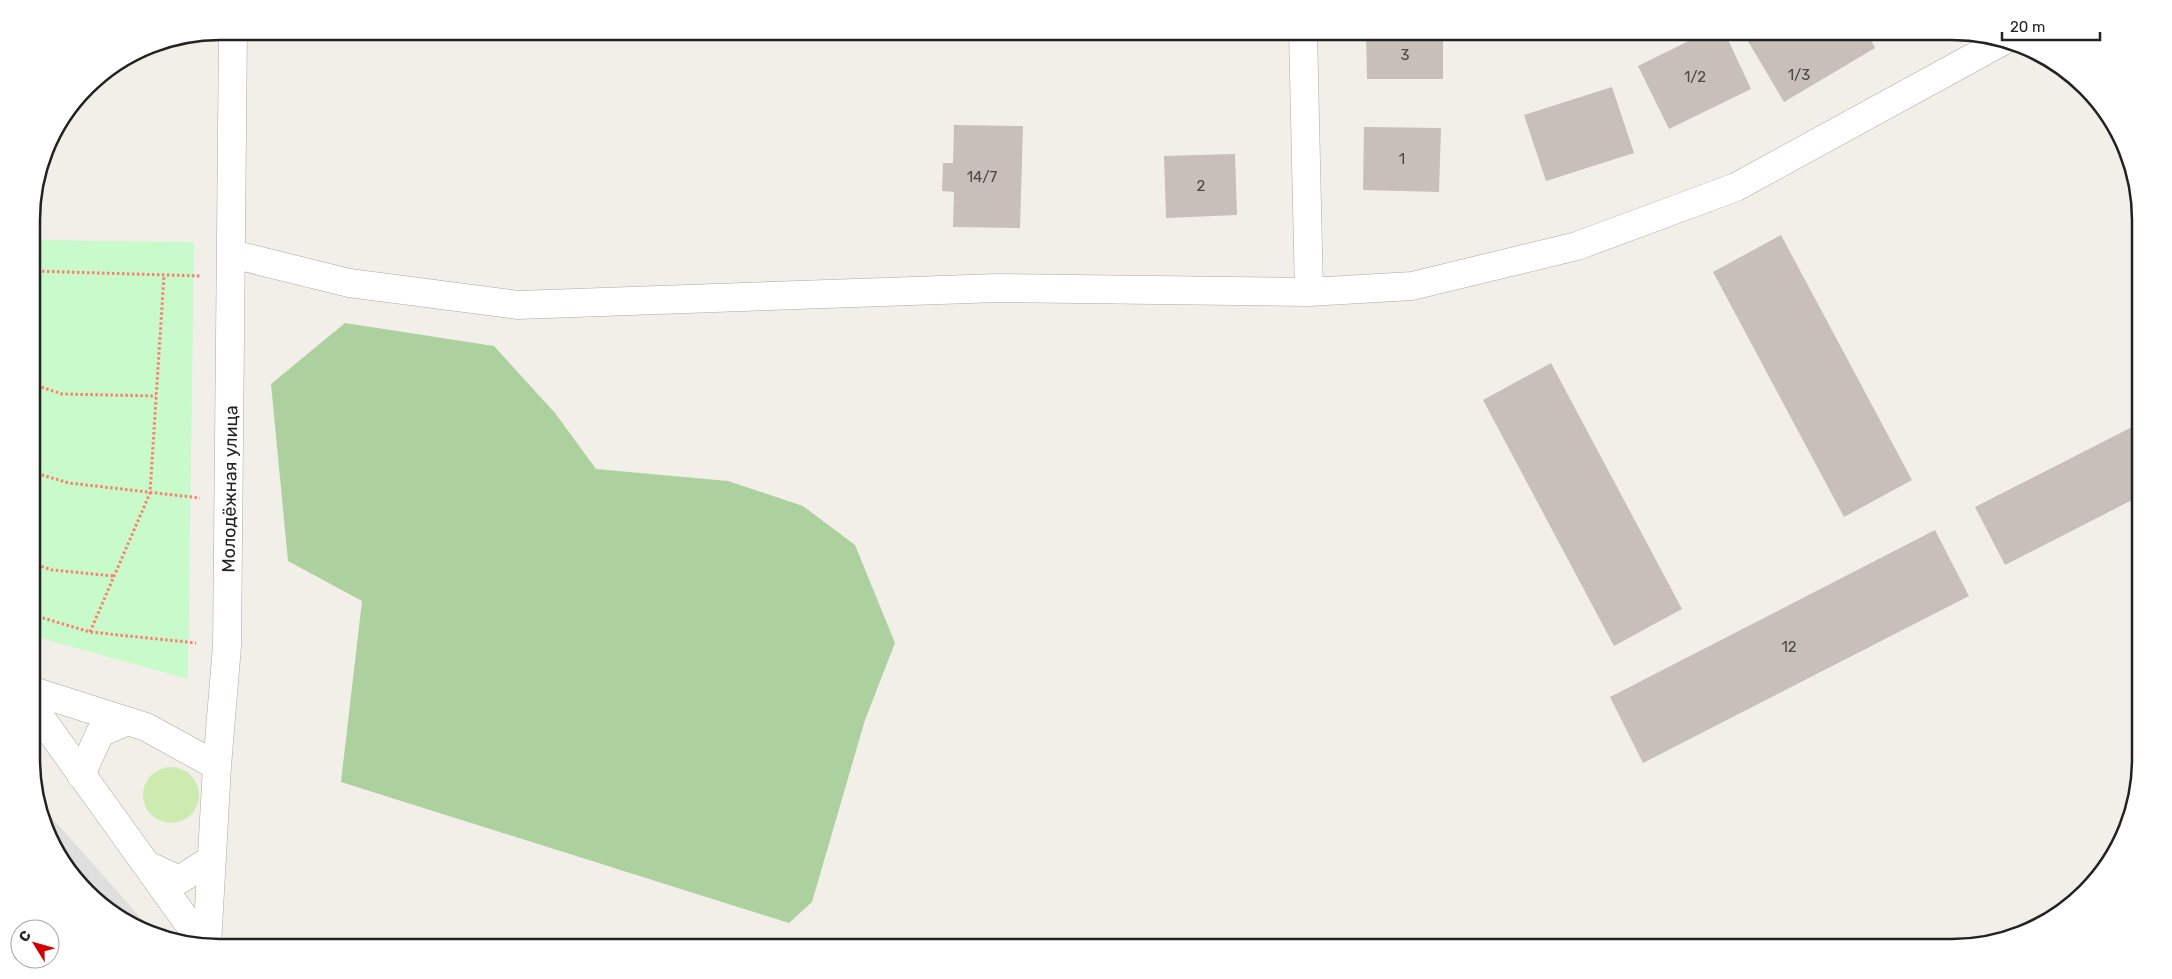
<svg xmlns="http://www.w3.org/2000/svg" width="2172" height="979" font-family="Rubik,sans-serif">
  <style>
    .residential { fill: #e0dfdf }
    .grass { fill: #cdebb0 }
    .forest { fill: #add19e }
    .park { fill: #c8facc }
    .building { fill: #c7bfb8 }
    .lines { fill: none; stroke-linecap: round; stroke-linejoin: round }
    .minor-casing { stroke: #a9a9a9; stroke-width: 29 }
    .path { stroke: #fa8072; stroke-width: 3; stroke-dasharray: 2.5 2.5; stroke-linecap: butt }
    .minor { stroke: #fff; stroke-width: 28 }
    .labels { text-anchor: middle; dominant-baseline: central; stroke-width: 5; stroke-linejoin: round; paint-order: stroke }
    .number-label { font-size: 15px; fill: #4b4948 }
    .street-label { font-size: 18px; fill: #222; stroke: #fff }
    .rim { fill: none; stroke: #222; stroke-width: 2.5 }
  </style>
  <rect width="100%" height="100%" fill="#f2efe9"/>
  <!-- residential -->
  <path class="residential" d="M 38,802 L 156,935 L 147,933 L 105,909 L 70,874 L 45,831 Z"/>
  <!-- grass -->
  <path class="grass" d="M143 795a28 28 0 1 1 56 0a28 28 0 1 1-56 0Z"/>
  <!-- forest -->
  <path class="forest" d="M 345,323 L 494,346 L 555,413 L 596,469 L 728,481 L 803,506 L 855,545 L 895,643 L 865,720 L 812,902 L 789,923 L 341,782 L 362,601 L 288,561 L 271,384 Z"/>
  <!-- park -->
  <path class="park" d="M 32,240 L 194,242 L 188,679 L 33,636 Z"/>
  <!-- building -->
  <path class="building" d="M 1366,31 L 1443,31 L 1443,79 L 1367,79 Z
    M 1709,31 L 1724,31 L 1751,89 L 1669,129 L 1638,66 Z
    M 1742,31 L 1866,31 L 1875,48 L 1784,102 Z
    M 1918,31 L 1938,31 L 1923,40 Z
    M 1612,87 L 1634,153 L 1546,181 L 1524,115 Z
    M 954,125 L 1023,126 L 1020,228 L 953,227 L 954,192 L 942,191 L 943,163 L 953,163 Z
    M 1364,127 L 1441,128 L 1439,192 L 1363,190 Z
    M 1235,154 L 1237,215 L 1166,218 L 1164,156 Z
    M 1781,235 L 1912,480 L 1844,517 L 1713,272 Z
    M 1551,363 L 1682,609 L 1614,646 L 1483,400 Z
    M 2140,423 L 2140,496 L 2005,565 L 1975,507 Z
    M 1935,530 L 1969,596 L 1643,763 L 1610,697 Z"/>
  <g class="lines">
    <!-- minor casing -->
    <g class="minor-casing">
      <path id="minor" d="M 1303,31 L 1309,292
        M 232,254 L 349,283 L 518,305 L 998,288 L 1309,292 L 1412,286 L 1577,246 L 1736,187 L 2003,41
        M 33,691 L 146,727 L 217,766
        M 33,707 L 204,945
        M 81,775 L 100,733 L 128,721
        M 147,865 L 179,880 L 212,859
        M 207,945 L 217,766 L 227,646 L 233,31"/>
    </g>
    <!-- path -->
    <path class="path" d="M 32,271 L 201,276
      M 32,384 L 62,394 L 156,396
      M 32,472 L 69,483 L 200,498
      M 32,563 L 52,570 L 114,576
      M 33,615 L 90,632 L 196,643
      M 90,632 L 150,493 L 164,275"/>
    <!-- minor -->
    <use href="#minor" class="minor"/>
  </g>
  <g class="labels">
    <!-- number labels -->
    <g class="number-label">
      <text x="1405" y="55">3</text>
      <text x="1799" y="75">1/3</text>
      <text x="1695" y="77">1/2</text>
      <text x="1402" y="159">1</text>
      <text x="982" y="177">14/7</text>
      <text x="1201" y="186">2</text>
      <text x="1789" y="647">12</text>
    </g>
    <!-- street labels -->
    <g class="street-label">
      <text transform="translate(230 489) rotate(-89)">Молодёжная улица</text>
    </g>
  </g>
  <!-- crop -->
  <path d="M0 0H2172V979H0ZM220 40H1952A180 180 0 0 1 2132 220V759A180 180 0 0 1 1952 939H220A180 180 0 0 1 40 759V220A180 180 0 0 1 220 40Z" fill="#fff" fill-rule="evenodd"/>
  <path class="rim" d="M220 40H1952A180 180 0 0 1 2132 220V759A180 180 0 0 1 1952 939H220A180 180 0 0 1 40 759V220A180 180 0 0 1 220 40Z"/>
  <!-- north arrow -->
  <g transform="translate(35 944) rotate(307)"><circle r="24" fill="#ffffff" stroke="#a7a7a7"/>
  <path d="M0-4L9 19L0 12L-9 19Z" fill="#d40000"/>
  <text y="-8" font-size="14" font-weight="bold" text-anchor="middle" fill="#222222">С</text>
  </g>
  <!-- scale -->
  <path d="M2002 32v8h98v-8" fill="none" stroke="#222222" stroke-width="2.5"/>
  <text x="2010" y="32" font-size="15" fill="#222222" stroke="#ffffff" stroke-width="4" paint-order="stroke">20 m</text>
</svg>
